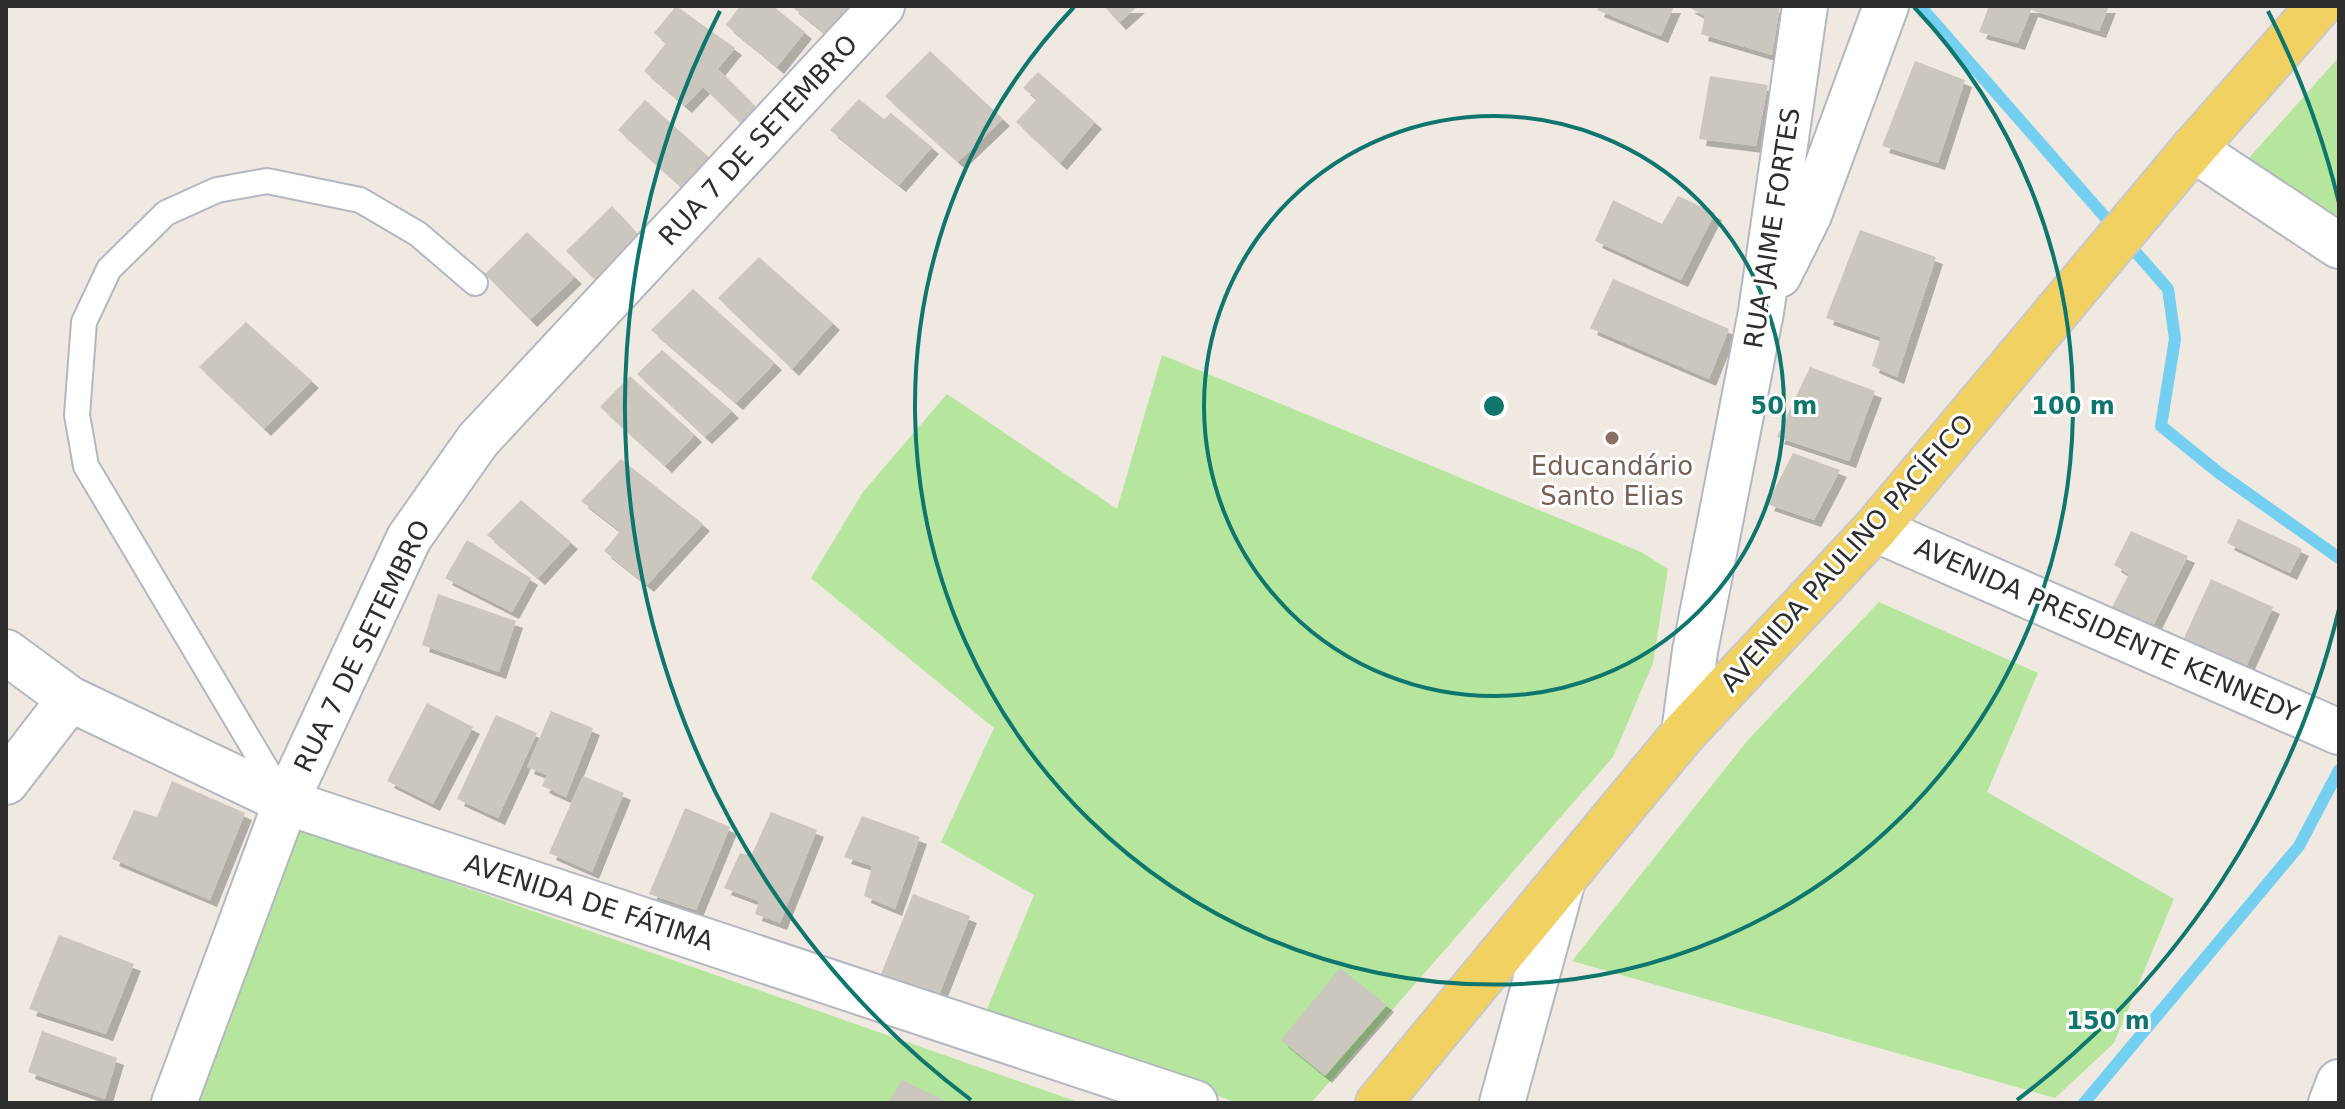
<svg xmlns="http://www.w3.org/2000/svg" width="2345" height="1109" font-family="'DejaVu Sans',sans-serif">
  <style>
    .green { fill: #b6e59e }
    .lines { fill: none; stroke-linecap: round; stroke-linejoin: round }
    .stream { stroke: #75cff0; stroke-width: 12 }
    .building { fill: #cbc7bf; filter: url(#shadow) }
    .service-casing { stroke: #b4b7c1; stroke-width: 28 }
    .minor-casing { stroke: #b4b7c1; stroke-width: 48 }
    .tertiary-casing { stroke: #b4b7c1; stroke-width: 48 }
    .primary-casing { stroke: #c9c9c9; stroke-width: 48 }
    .service { stroke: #fff; stroke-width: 24 }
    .minor { stroke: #fff; stroke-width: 44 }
    .tertiary { stroke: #fff; stroke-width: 44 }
    .primary { stroke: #f2d163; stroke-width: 44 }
    .ring { fill: none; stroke: #0f766e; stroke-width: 4 }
    .education-dot { fill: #8d6e63; stroke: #fff; stroke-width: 3 }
    .labels { text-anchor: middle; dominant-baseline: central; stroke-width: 6; stroke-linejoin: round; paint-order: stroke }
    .street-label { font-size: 26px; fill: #2e2e2e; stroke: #fff }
    .education-label { font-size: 26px; fill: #785e54; stroke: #fff }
    .centre { fill: #0f766e; stroke: #fff; stroke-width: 4 }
    .ring-label { font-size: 24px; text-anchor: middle; font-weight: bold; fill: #0f766e; stroke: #fff; stroke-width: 6; stroke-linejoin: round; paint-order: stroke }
  </style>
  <defs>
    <filter id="shadow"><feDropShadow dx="7" dy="7" stdDeviation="0" flood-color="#0004"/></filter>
  </defs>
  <rect width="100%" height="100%" fill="#efe9e1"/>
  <!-- green -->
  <path class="green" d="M 2339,57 L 2339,222 L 2248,159 Z
    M 1162,355 L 1641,552 L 1668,569 L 1653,663 L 1613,757 L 1311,1103 L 1238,1103 L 985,1014 L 1034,895 L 941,842 L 994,728 L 811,578 L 863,492 L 947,394 L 1117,509 Z
    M 1879,602 L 2038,673 L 1987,792 L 2174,899 L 2114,1043 L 2055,1098 L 1572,961 L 1748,740 Z
    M 296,828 L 1081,1103 L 193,1103 Z"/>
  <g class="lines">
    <!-- stream -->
    <path class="stream" d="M 1920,6 L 2168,289 L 2175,339 L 2161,426 L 2219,473 L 2339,558
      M 2084,1103 L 2299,846 L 2339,770"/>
  </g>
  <!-- building -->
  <path class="building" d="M 676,6 L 735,48 L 718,69 L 764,115 L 750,132 L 703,87 L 685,106 L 644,71 L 666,43 L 654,33 Z
    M 740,6 L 773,6 L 805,32 L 777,67 L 726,25 Z
    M 791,6 L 847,6 L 850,9 L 827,35 Z
    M 1104,6 L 1138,6 L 1119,23 Z
    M 1599,6 L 1674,6 L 1661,36 L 1597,10 Z
    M 1687,6 L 1780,6 L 1772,55 L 1701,34 L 1705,16 Z
    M 1989,6 L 2109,6 L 2099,31 L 2031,10 L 2018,43 L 1979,32 Z
    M 930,51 L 1003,119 L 958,162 L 885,96 Z
    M 1915,61 L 1965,80 L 1938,163 L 1882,146 Z
    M 1038,72 L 1095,122 L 1060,163 L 1016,122 L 1037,99 L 1023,88 Z
    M 1710,76 L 1768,85 L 1756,146 L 1699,139 Z
    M 859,99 L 884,119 L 891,113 L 932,147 L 899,185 L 830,130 Z
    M 645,100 L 710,158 L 682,188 L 618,130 Z
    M 1678,196 L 1715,213 L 1681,280 L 1595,241 L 1613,200 L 1662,224 Z
    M 612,206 L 641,238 L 596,281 L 566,251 Z
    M 1860,230 L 1936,257 L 1897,377 L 1872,366 L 1881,337 L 1826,318 Z
    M 527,232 L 575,277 L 530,320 L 485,274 Z
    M 759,257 L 833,323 L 792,369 L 718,298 Z
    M 1613,279 L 1729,329 L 1709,379 L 1590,328 Z
    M 693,289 L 775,363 L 736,403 L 651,330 Z
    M 246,322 L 312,381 L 264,429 L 199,367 Z
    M 662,350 L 732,411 L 705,437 L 637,374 Z
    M 1810,367 L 1875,391 L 1849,461 L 1777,437 Z
    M 630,376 L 695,435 L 665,466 L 600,407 Z
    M 1793,453 L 1840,470 L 1814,520 L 1767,504 Z
    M 621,459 L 703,524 L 647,585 L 604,551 L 620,531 L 581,501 Z
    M 521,500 L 571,542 L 538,578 L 487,535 Z
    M 2238,519 L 2302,549 L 2290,573 L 2227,543 Z
    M 2131,531 L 2188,556 L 2148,636 L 2107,617 L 2129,574 L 2114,565 Z
    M 467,540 L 531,578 L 512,612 L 445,578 Z
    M 2211,579 L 2273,607 L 2240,680 L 2178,651 Z
    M 438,594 L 516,621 L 499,672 L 422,645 Z
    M 427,703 L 473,727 L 433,804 L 387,781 Z
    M 551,711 L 593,728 L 566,797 L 542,786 L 547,775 L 527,767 Z
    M 496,715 L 537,733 L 498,818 L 457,799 Z
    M 583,776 L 624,793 L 592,872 L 549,853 Z
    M 172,781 L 245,813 L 210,900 L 112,859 L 134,810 L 157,817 Z
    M 685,808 L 730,827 L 696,910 L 649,894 Z
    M 771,812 L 817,830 L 780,923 L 755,914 L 759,901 L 724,888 L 740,853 L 751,856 Z
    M 862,816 L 920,837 L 895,909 L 864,896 L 872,866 L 844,857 Z
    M 913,894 L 970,916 L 935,1005 L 877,984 Z
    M 59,935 L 134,964 L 106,1034 L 29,1009 Z
    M 1340,968 L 1387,1005 L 1325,1076 L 1281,1040 Z
    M 42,1031 L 117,1058 L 105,1099 L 28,1072 Z
    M 902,1080 L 944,1100 L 942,1103 L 888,1103 Z"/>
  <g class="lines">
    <!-- service casing -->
    <g class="service-casing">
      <path id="service" d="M 281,794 L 86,466 L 77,415 L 84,322 L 109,269 L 166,213 L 217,190 L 267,181 L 360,200 L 418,234 L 475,283"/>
    </g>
    <!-- minor casing -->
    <g class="minor-casing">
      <path id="minor" d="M 2193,149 L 2339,246
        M 1779,275 L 1809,215 L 1886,6
        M 6,652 L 70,699 L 286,802 L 1195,1103
        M 1684,733 L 1695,651 L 1761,312 L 1805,6
        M 6,782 L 70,699
        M 174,1103 L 286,802 L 409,538 L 478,440 L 882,6
        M 1502,1103 L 1563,880
        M 2331,1103 L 2339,1082"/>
    </g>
    <!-- tertiary casing -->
    <g class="tertiary-casing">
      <path id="tertiary" d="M 1875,529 L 2339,732"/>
    </g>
    <!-- primary casing -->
    <g class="primary-casing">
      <path id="primary" d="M 1378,1103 L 1684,733 L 1875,529 L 2193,149 L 2319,6"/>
    </g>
    <!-- service -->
    <use href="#service" class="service"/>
    <!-- minor -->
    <use href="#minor" class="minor"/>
    <!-- tertiary -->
    <use href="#tertiary" class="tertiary"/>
    <!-- primary -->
    <use href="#primary" class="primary"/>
  </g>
  <!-- distance rings -->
  <g class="ring">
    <circle cx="1494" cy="406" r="290"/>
    <path d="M1914 7A579 579 0 1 1 1074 7"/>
    <path d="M2339 609A869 869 0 0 1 2017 1100M971 1100A869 869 0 0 1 720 11M2268 11A869 869 0 0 1 2339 203"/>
  </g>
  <!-- markers -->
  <circle class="education-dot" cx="1612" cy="438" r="8"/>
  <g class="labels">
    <!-- street labels -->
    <g class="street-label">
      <text transform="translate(758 140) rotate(-47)">RUA 7 DE SETEMBRO</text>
      <text transform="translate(1772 228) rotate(-81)">RUA JAIME FORTES</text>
      <text transform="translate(1847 553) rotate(-48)">AVENIDA PAULINO PACÍFICO</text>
      <text transform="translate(2107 630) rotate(24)">AVENIDA PRESIDENTE KENNEDY</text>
      <text transform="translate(362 646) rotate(-64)">RUA 7 DE SETEMBRO</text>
      <text transform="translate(589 902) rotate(18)">AVENIDA DE FÁTIMA</text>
    </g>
    <!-- education labels -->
    <g class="education-label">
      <text x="1612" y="466">Educandário<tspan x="1612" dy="30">Santo Elias</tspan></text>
    </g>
  </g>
  <circle cx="1494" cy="406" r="12" class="centre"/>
  <g class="ring-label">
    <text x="1784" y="414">50 m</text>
    <text x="2073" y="414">100 m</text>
    <text x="2108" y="1029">150 m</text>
  </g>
  <!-- border -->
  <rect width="2345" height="1109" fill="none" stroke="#2e2e2e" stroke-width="16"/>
</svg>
